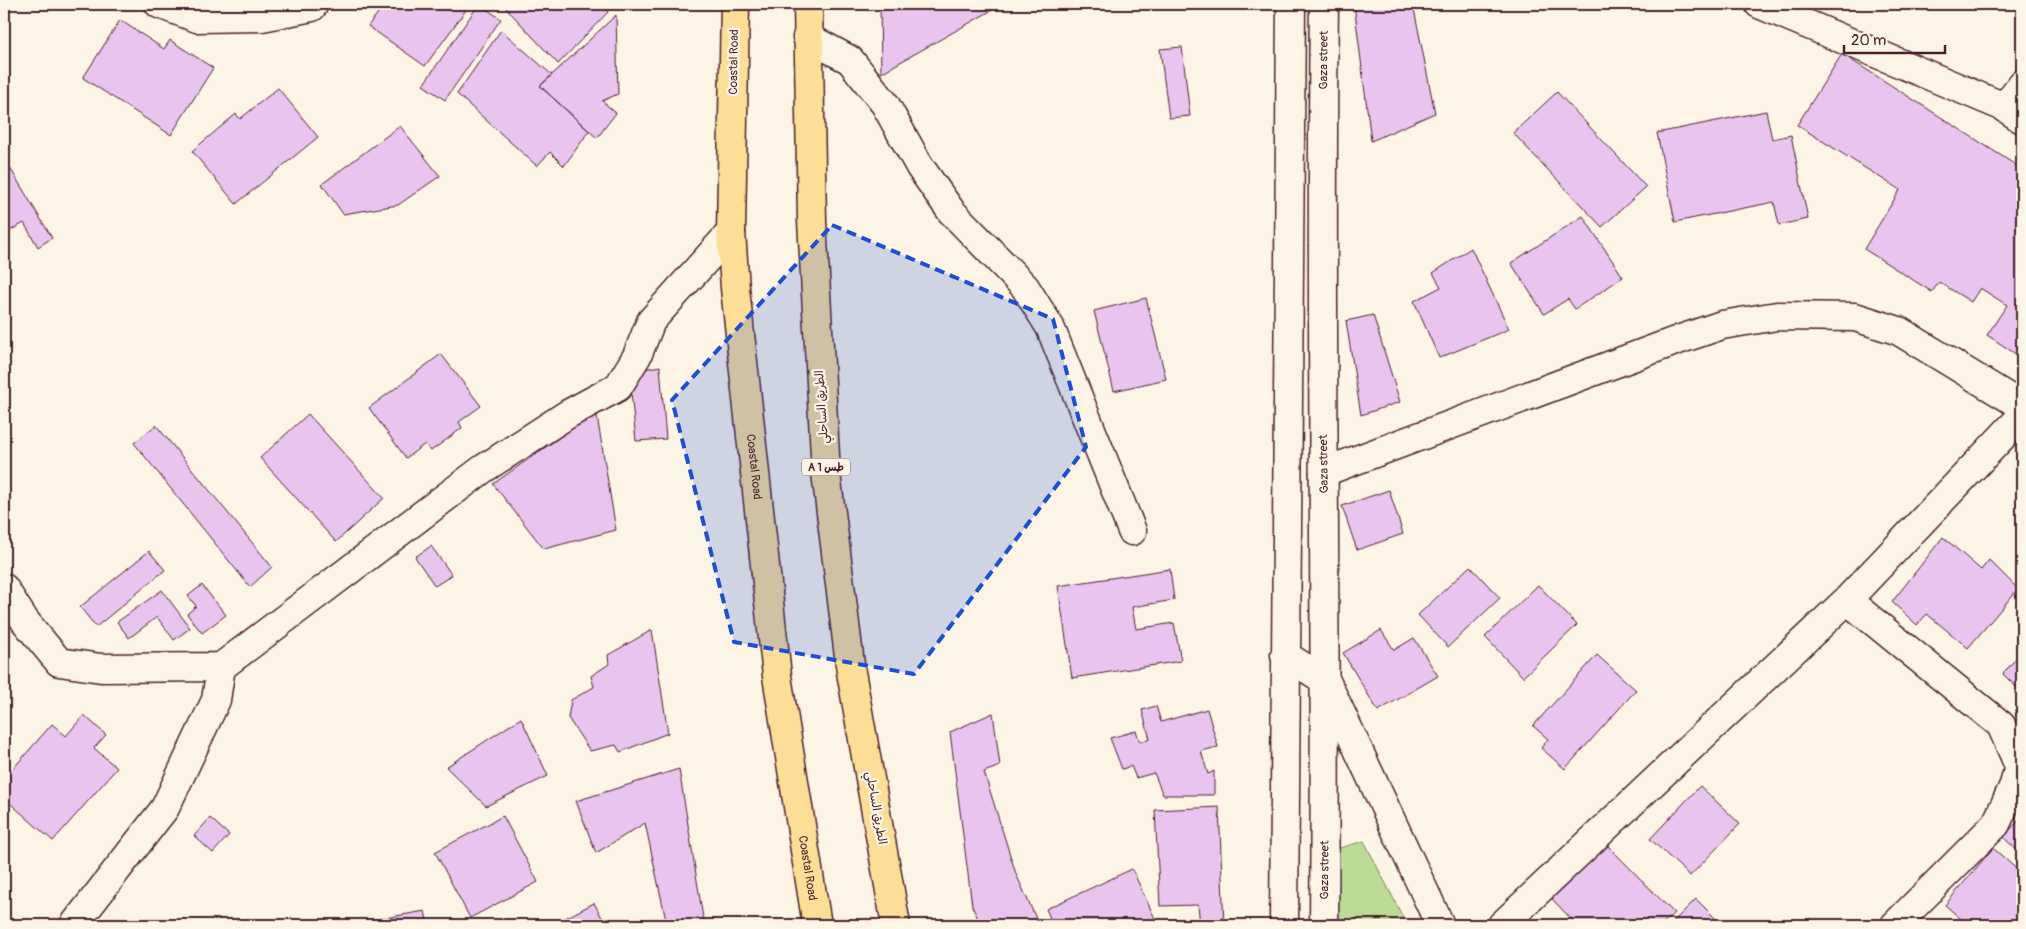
<svg xmlns="http://www.w3.org/2000/svg" width="2026" height="929" font-family="Pangolin,'Playpen Sans Arabic',sans-serif">
  <style>
    .green { fill: #bcdc95; stroke: #837e60 }
    .building { fill: #e9c4ef; stroke: #4a1f2b }
    .lines { fill: none; stroke-linecap: round; stroke-linejoin: round }
    .street-casing { stroke: #4a1f2b; stroke-width: 31 }
    .secondary-casing { stroke: #4a1f2b; stroke-width: 31 }
    .highway-casing { stroke: #4a1f2b; stroke-width: 31 }
    .street { stroke: #fcf5e5; stroke-width: 28 }
    .secondary { stroke: #fcf5e5; stroke-width: 28 }
    .highway { stroke: #fcde96; stroke-width: 28 }
    .marked { fill: #1d4ed8; fill-opacity: 0.2; stroke: #1d4ed8; stroke-width: 4; stroke-dasharray: 10 6; stroke-linejoin: round }
    .labels { text-anchor: middle; dominant-baseline: central; stroke-width: 4.5; stroke-linejoin: round; paint-order: stroke }
    .shield { fill: #fcf5e5; stroke: #7f5f63; stroke-width: 1 }
    .shield-label { font-size: 11px; font-weight: bold; fill: #4a1f2b }
    .street-label { font-size: 12px; fill: #4a1f2b; stroke: #fcf5e5 }
  </style>
  <rect width="100%" height="100%" fill="#fcf5e5"/>
  <filter id="ink" filterUnits="userSpaceOnUse"><feTurbulence type="fractalNoise" baseFrequency=".02" numOctaves="2"/><feDisplacementMap in="SourceGraphic" scale="10" xChannelSelector="R" yChannelSelector="G"/><feConvolveMatrix kernelMatrix="1 2 1 2 8 2 1 2 1" color-interpolation-filters="sRGB"/></filter>
  <g filter="url(#ink)">
    <!-- green -->
    <path class="green" d="M 1364,841 L 1407,925 L 1332,925 L 1333,850 Z"/>
    <!-- building -->
    <path class="building" d="M 385,4 L 457,4 L 466,10 L 425,66 L 368,26 Z
      M 479,4 L 501,19 L 445,100 L 423,85 Z
      M 510,4 L 602,4 L 608,12 L 558,64 L 506,8 Z
      M 880,4 L 1003,4 L 881,73 Z
      M 1354,4 L 1413,4 L 1435,113 L 1371,141 Z
      M 616,15 L 618,94 L 602,101 L 616,113 L 597,138 L 540,86 Z
      M 120,20 L 164,49 L 170,40 L 213,68 L 171,135 L 83,78 Z
      M 501,30 L 552,75 L 540,86 L 589,131 L 564,166 L 550,152 L 537,166 L 457,94 Z
      M 1182,47 L 1190,116 L 1169,118 L 1160,49 Z
      M 1842,54 L 2022,169 L 2022,358 L 1987,335 L 2007,305 L 1980,288 L 1971,302 L 1939,282 L 1932,292 L 1864,249 L 1900,190 L 1797,125 Z
      M 278,88 L 318,137 L 236,204 L 192,151 L 236,114 L 240,119 Z
      M 1557,92 L 1646,187 L 1602,227 L 1513,133 Z
      M 1766,111 L 1772,139 L 1791,135 L 1808,219 L 1779,225 L 1774,202 L 1675,222 L 1657,133 Z
      M 400,126 L 440,176 L 398,205 L 343,214 L 322,184 Z
      M 4,158 L 52,238 L 38,247 L 24,223 L 4,234 Z
      M 1583,216 L 1623,277 L 1575,309 L 1568,299 L 1544,314 L 1511,263 Z
      M 1471,248 L 1509,329 L 1439,358 L 1414,301 L 1441,287 L 1433,273 Z
      M 1146,298 L 1166,379 L 1114,391 L 1094,311 Z
      M 1373,315 L 1400,402 L 1361,415 L 1346,321 Z
      M 441,354 L 481,406 L 459,422 L 462,428 L 431,451 L 425,444 L 406,458 L 369,408 Z
      M 660,366 L 666,439 L 636,441 L 629,372 Z
      M 308,414 L 384,498 L 336,542 L 260,458 Z
      M 590,416 L 597,416 L 616,530 L 544,549 L 493,484 Z
      M 156,425 L 272,567 L 250,587 L 134,443 Z
      M 1389,490 L 1403,534 L 1357,550 L 1342,506 Z
      M 1943,537 L 1981,570 L 1989,560 L 2018,589 L 1968,648 L 1927,614 L 1917,625 L 1892,602 Z
      M 431,546 L 452,575 L 435,586 L 415,557 Z
      M 149,551 L 165,570 L 96,627 L 80,607 Z
      M 1470,566 L 1500,598 L 1448,647 L 1418,615 Z
      M 1170,569 L 1174,600 L 1132,607 L 1136,629 L 1174,623 L 1181,661 L 1072,678 L 1058,586 Z
      M 202,585 L 226,615 L 202,633 L 187,614 L 196,606 L 188,596 Z
      M 1538,585 L 1577,625 L 1523,677 L 1485,637 Z
      M 162,590 L 190,628 L 174,640 L 157,617 L 129,638 L 117,622 Z
      M 652,630 L 668,733 L 620,752 L 616,745 L 590,751 L 568,718 L 571,700 L 594,687 L 591,676 L 609,664 L 608,655 Z
      M 1381,630 L 1394,650 L 1414,638 L 1438,676 L 1378,711 L 1343,653 Z
      M 2022,651 L 2022,693 L 2003,674 Z
      M 1597,655 L 1636,690 L 1565,769 L 1541,748 L 1548,739 L 1533,726 Z
      M 1156,706 L 1161,722 L 1207,709 L 1218,747 L 1201,751 L 1208,774 L 1214,771 L 1214,795 L 1163,795 L 1154,773 L 1136,778 L 1131,766 L 1122,769 L 1110,738 L 1136,731 L 1140,742 L 1150,739 L 1142,710 Z
      M 993,713 L 1000,766 L 984,772 L 1016,874 L 1039,925 L 981,925 L 972,906 L 950,732 Z
      M 84,715 L 106,735 L 94,748 L 117,768 L 53,841 L 4,798 L 4,779 L 52,724 L 66,736 Z
      M 521,718 L 548,776 L 486,806 L 446,767 Z
      M 679,769 L 704,924 L 702,925 L 667,925 L 645,823 L 596,853 L 576,801 Z
      M 1700,786 L 1740,824 L 1690,876 L 1650,839 Z
      M 1219,807 L 1224,925 L 1200,925 L 1198,905 L 1160,906 L 1155,810 Z
      M 503,816 L 538,882 L 470,918 L 435,852 Z
      M 2022,817 L 2022,855 L 2003,837 Z
      M 210,818 L 229,835 L 213,853 L 194,836 Z
      M 1607,845 L 1674,913 L 1661,925 L 1577,925 L 1552,899 Z
      M 1993,848 L 2022,874 L 2022,925 L 1968,925 L 1945,905 Z
      M 1132,869 L 1158,925 L 1053,925 L 1046,909 Z
      M 1696,899 L 1722,925 L 1670,925 Z
      M 594,903 L 606,925 L 552,925 Z
      M 425,911 L 428,925 L 344,925 Z"/>
    <g class="lines">
      <!-- street casing -->
      <g class="street-casing">
        <path id="street" d="M 159,4 L 197,18 L 262,17 L 312,7 L 314,4
          M 1759,4 L 2004,107 L 2022,119
          M 807,37 L 850,60 L 885,104 L 920,167 L 951,211 L 1025,287 L 1050,327 L 1132,531
          M 2004,107 L 2022,84
          M 1324,472 L 1678,340 L 1722,325 L 1777,316 L 1855,317 L 1899,331 L 2022,406
          M 4,588 L 25,621 L 59,662 L 101,668 L 221,667
          M 1847,600 L 2001,725 L 2019,766 L 2014,785 L 1996,824 L 1895,925
          M 1285,655 L 1326,681 L 1440,925
          M 74,925 L 165,808 L 216,700 L 221,667 L 483,469 L 568,414 L 618,387 L 637,356 L 651,321 L 731,232
          M 1502,925 L 1847,600 L 2022,416"/>
      </g>
      <!-- secondary casing -->
      <g class="secondary-casing">
        <g id="secondary">
          <path d="M 1284,925 L 1291,4"/>
          <path id="s1" d="M 1324,925 C 1327,618 1320,311 1324,4"/>
        </g>
      </g>
      <!-- highway casing -->
      <g class="highway-casing">
        <g id="highway">
          <path id="s2" d="M 735,4 L 731,232 L 735,288 L 777,676 L 817,925"/>
          <path d="M 808,4 L 812,221 L 826,473 L 851,672 L 896,925"/>
        </g>
      </g>
      <!-- street -->
      <use href="#street" class="street"/>
      <!-- secondary -->
      <use href="#secondary" class="secondary"/>
      <!-- highway -->
      <use href="#highway" class="highway"/>
    </g>
  </g>
  <!-- marked area -->
  <path class="marked" d="M 832,225 L 1053,319 L 1086,447 L 914,674 L 734,642 L 672,400 Z"/>
  <g class="labels">
    <!-- shield labels -->
    <rect class="shield" x="802" y="458.5" width="48" height="17" rx="4"/>
    <g class="shield-label">
      <text x="826" y="467">A 1 طس</text>
    </g>
    <!-- street labels -->
    <g class="street-label">
      <text stroke="none"><textPath href="#s1" startOffset="865">Gaza street</textPath></text>
      <text transform="translate(734 62) rotate(-89)">Coastal Road</text>
      <text transform="translate(822 407) rotate(-94)">الطريق الساحلي</text>
      <text transform="translate(1324 464) rotate(-91)">Gaza street</text>
      <text stroke="none"><textPath href="#s2" startOffset="464">Coastal Road</textPath></text>
      <text transform="translate(876 808) rotate(80)">الطريق الساحلي</text>
      <text stroke="none"><textPath href="#s2" startOffset="869">Coastal Road</textPath></text>
      <text stroke="none"><textPath href="#s1" startOffset="55">Gaza street</textPath></text>
    </g>
  </g>
  <!-- margin -->
  <rect width="2026" height="929" fill="none" stroke="#fcf5e5" stroke-width="20"/>
  <rect x="10" y="10" width="2006" height="909" fill="none" stroke="#4a1f2b" stroke-width="2" filter="url(#ink)"/>
  <!-- scale -->
  <path d="M1844 45v8h101v-8" fill="none" stroke="#4a1f2b" stroke-width="2.5"/>
  <text x="1851" y="45" font-size="15" fill="#4a1f2b" stroke="#fcf5e5" stroke-width="4" paint-order="stroke">20 m</text>
</svg>
